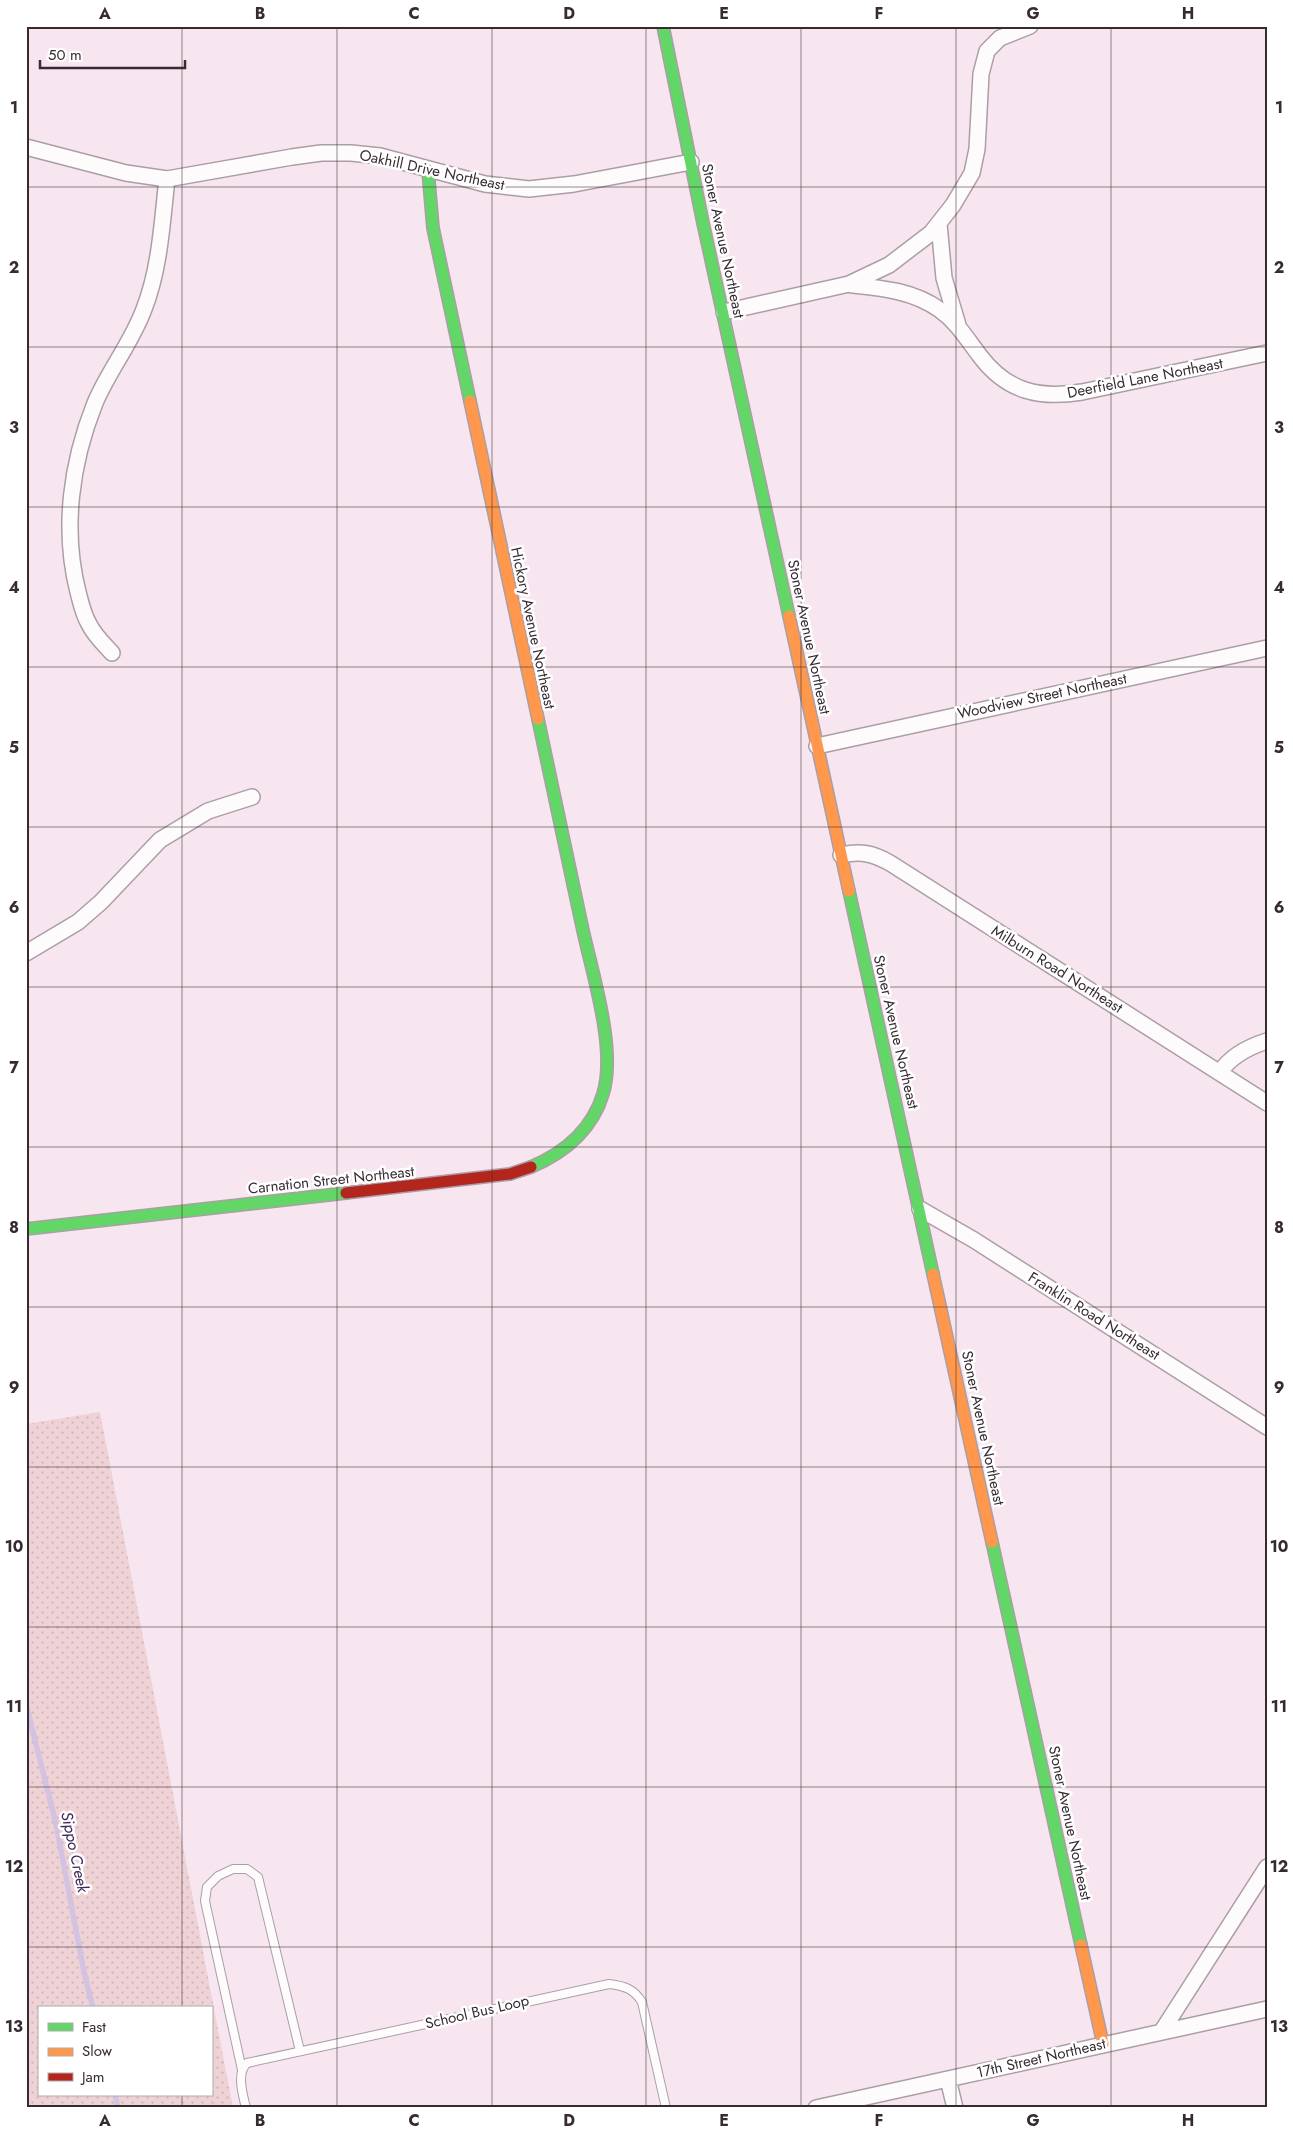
<svg xmlns="http://www.w3.org/2000/svg" width="1293" height="2134" font-family="Jost,sans-serif">
  <style>
    .green { fill: url(#green-dots); fill-rule: evenodd }
    .lines { fill: none; stroke-linecap: round; stroke-linejoin: round }
    .stream { stroke: #d3c3e1; stroke-width: 5.5 }
    .lane-casing { stroke: #ab9ea5; stroke-width: 10 }
    .street-casing { stroke: #ab9ea5; stroke-width: 18 }
    .fast-casing { stroke: #ab9ea5; stroke-width: 14 }
    .slow-casing { stroke: #ab9ea5; stroke-width: 14 }
    .jam-casing { stroke: #ab9ea5; stroke-width: 14 }
    .lane { stroke: #fefbfd; stroke-width: 8 }
    .street { stroke: #fefbfd; stroke-width: 15 }
    .fast { stroke: #63d668; stroke-width: 11 }
    .slow { stroke: #ff974d; stroke-width: 11 }
    .jam { stroke: #b3261e; stroke-width: 11 }
    .grid { fill: none; stroke: #372b32; stroke-width: 1; stroke-opacity: 0.55 }
    .labels { text-anchor: middle; dominant-baseline: central; stroke-width: 5; stroke-linejoin: round; paint-order: stroke }
    .street-label { font-size: 15px; fill: #372b32; stroke: #fff }
    .water-label { font-size: 16px; font-style: italic; fill: #3f295a; stroke: #fff }
    .neatline { fill: none; stroke: #372b32; stroke-width: 2 }
    .grid-label { font-size: 16px; text-anchor: middle; font-weight: bold; fill: #372b32 }
  </style>
  <defs>
    <pattern id="green-dots" width="8" height="8" patternUnits="userSpaceOnUse" patternTransform="scale(1.25)"><rect width="8" height="8" fill="#efd2d6"/><path d="M2 2h.1M6 6h.1" fill="none" stroke="#ceb4b8" stroke-width="1.8" stroke-linecap="round"/></pattern>
  </defs>
  <rect width="100%" height="100%" fill="#f7e6f0"/>
  <!-- green -->
  <path class="green" d="M 100,1412 L 233,2108 L 26,2108 L 26,1424 ZM 39,2008 L 211,2008 L 211,2095 L 39,2095 Z"/>
  <g class="lines">
    <!-- stream -->
    <path class="stream" d="M 26,1704 L 56,1824 L 84,1972 L 93,2008
      M 115,2095 L 118,2108"/>
    <!-- lane casing -->
    <g class="lane-casing">
      <path id="lane" d="M 242,2070 L 205,1901 L 207,1887 L 218,1876 L 233,1869 L 247,1869 L 258,1877 L 300,2051
        M 246,2108 C 243,2095 236,2073 247,2063 L 609,1984 C 624,1986 633,1988 642,2002 L 666,2108"/>
    </g>
    <!-- street casing -->
    <g class="street-casing">
      <path id="street" d="M 26,147 L 126,173 L 167,179 L 292,157 L 321,153 L 351,153 L 380,156 L 485,184 L 529,189 L 574,184 L 691,162
        M 939,224 L 944,278 L 958,325
        M 852,285 C 882,288 914,291 940,310 C 957,322 967,339 980,356 C 1007,392 1040,399 1082,392 L 1267,353
        M 724,312 L 849,284 L 889,265 L 931,233 L 953,205 L 972,173 L 977,149 L 981,74 L 987,51 L 1000,38 L 1030,26
        M 112,653 C 104,644 94,635 89,624 C 83,614 81,603 78,592 C 62,529 71,463 95,403 C 109,370 132,342 144,309 C 160,268 162,223 167,179
        M 817,746 L 1267,648
        M 841,855 C 861,851 872,853 890,863 L 1267,1103
        M 26,953 L 78,922 L 101,902 L 160,840 L 208,811 L 252,797
        M 1220,1072 C 1231,1056 1248,1047 1267,1041
        M 920,1209 L 974,1240 L 1267,1427
        M 1162,2031 L 1267,1867
        M 948,2079 L 955,2108
        M 816,2108 L 1267,2009"/>
    </g>
    <!-- fast casing -->
    <g class="fast-casing">
      <path id="fast" d="M 663,26 L 703,223 L 789,616
        M 428,170 L 433,228 L 470,401
        M 849,891 L 933,1274
        M 531,1167 C 564,1153 592,1130 603,1094 C 617,1049 592,973 582,926 C 567,857 553,788 538,719
        M 26,1229 L 346,1193
        M 992,1542 L 1081,1945"/>
    </g>
    <!-- slow casing -->
    <g class="slow-casing">
      <path id="slow" d="M 470,401 L 538,719
        M 789,616 L 849,891
        M 933,1274 L 992,1542
        M 1081,1945 L 1103,2044"/>
    </g>
    <!-- jam casing -->
    <g class="jam-casing">
      <path id="jam" d="M 346,1193 L 510,1174 L 531,1167"/>
    </g>
    <!-- lane -->
    <use href="#lane" class="lane"/>
    <!-- street -->
    <use href="#street" class="street"/>
    <!-- fast -->
    <use href="#fast" class="fast"/>
    <!-- slow -->
    <use href="#slow" class="slow"/>
    <!-- jam -->
    <use href="#jam" class="jam"/>
  </g>
  <!-- grid -->
  <path class="grid" d="M 182,26 L 182,2008M 337,26 L 337,2108M 492,26 L 492,2108M 646,26 L 646,2108M 801,26 L 801,2108M 956,26 L 956,2108M 1111,26 L 1111,2108M 26,187 L 1267,187M 26,347 L 1267,347M 26,507 L 1267,507M 26,667 L 1267,667M 26,827 L 1267,827M 26,987 L 1267,987M 26,1147 L 1267,1147M 26,1307 L 1267,1307M 26,1467 L 1267,1467M 26,1627 L 1267,1627M 26,1787 L 1267,1787M 26,1947 L 1267,1947M 182,2095 L 182,2108"/>
  <g class="labels">
    <!-- street labels -->
    <g class="street-label">
      <text transform="translate(432 170) rotate(12)">Oakhill Drive Northeast</text>
      <text transform="translate(723 241) rotate(78)">Stoner Avenue Northeast</text>
      <text transform="translate(1145 378) rotate(-11)">Deerfield Lane Northeast</text>
      <text transform="translate(533 628) rotate(78)">Hickory Avenue Northeast</text>
      <text transform="translate(809 637) rotate(78)">Stoner Avenue Northeast</text>
      <text transform="translate(1042 696) rotate(-12)">Woodview Street Northeast</text>
      <text transform="translate(1057 969) rotate(32)">Milburn Road Northeast</text>
      <text transform="translate(896 1032) rotate(77)">Stoner Avenue Northeast</text>
      <text transform="translate(331 1180) rotate(-6)">Carnation Street Northeast</text>
      <text transform="translate(1094 1316) rotate(32)">Franklin Road Northeast</text>
      <text transform="translate(983 1428) rotate(78)">Stoner Avenue Northeast</text>
      <text transform="translate(1070 1823) rotate(78)">Stoner Avenue Northeast</text>
      <text transform="translate(477 2012) rotate(-13)">School Bus Loop</text>
      <text transform="translate(1041 2058) rotate(-13)">17th Street Northeast</text>
    </g>
    <!-- water labels -->
    <g class="water-label">
      <text transform="translate(75 1852) rotate(78)">Sippo Creek</text>
    </g>
  </g>
  <!-- border -->
  <rect width="1293" height="2134" fill="none" stroke="#ffffff" stroke-width="55"/>
  <!-- legend -->
  <rect x="38" y="2006" width="175" height="90" fill="#ffffff" stroke="#afaaad"/>
  <rect x="48" y="2023" width="25" height="8" fill="#63d668" stroke="#afaaad"/>
  <text x="82" y="2032" font-size="15" fill="#372b32">Fast</text>
  <rect x="48" y="2048" width="25" height="8" fill="#ff974d" stroke="#afaaad"/>
  <text x="82" y="2056" font-size="15" fill="#372b32">Slow</text>
  <rect x="48" y="2073" width="25" height="8" fill="#b3261e" stroke="#afaaad"/>
  <text x="82" y="2082" font-size="15" fill="#372b32">Jam</text>
  <!-- scale -->
  <path d="M40 60v8h145v-8" fill="none" stroke="#372b32" stroke-width="2.5"/>
  <text x="48" y="60" font-size="15" fill="#372b32" stroke="#ffffff" stroke-width="4" paint-order="stroke">50 m</text>
  <rect x="28" y="28" width="1238" height="2078" class="neatline"/>
  <g class="grid-label">
    <text x="105" y="19">A</text>
    <text x="260" y="19">B</text>
    <text x="414" y="19">C</text>
    <text x="569" y="19">D</text>
    <text x="724" y="19">E</text>
    <text x="879" y="19">F</text>
    <text x="1033" y="19">G</text>
    <text x="1188" y="19">H</text>
    <text x="14" y="113">1</text>
    <text x="1279" y="113">1</text>
    <text x="14" y="273">2</text>
    <text x="1279" y="273">2</text>
    <text x="14" y="433">3</text>
    <text x="1279" y="433">3</text>
    <text x="14" y="593">4</text>
    <text x="1279" y="593">4</text>
    <text x="14" y="753">5</text>
    <text x="1279" y="753">5</text>
    <text x="14" y="913">6</text>
    <text x="1279" y="913">6</text>
    <text x="14" y="1073">7</text>
    <text x="1279" y="1073">7</text>
    <text x="14" y="1233">8</text>
    <text x="1279" y="1233">8</text>
    <text x="14" y="1393">9</text>
    <text x="1279" y="1393">9</text>
    <text x="14" y="1552">10</text>
    <text x="1279" y="1552">10</text>
    <text x="14" y="1712">11</text>
    <text x="1279" y="1712">11</text>
    <text x="14" y="1872">12</text>
    <text x="1279" y="1872">12</text>
    <text x="14" y="2032">13</text>
    <text x="1279" y="2032">13</text>
    <text x="105" y="2126">A</text>
    <text x="260" y="2126">B</text>
    <text x="414" y="2126">C</text>
    <text x="569" y="2126">D</text>
    <text x="724" y="2126">E</text>
    <text x="879" y="2126">F</text>
    <text x="1033" y="2126">G</text>
    <text x="1188" y="2126">H</text>
  </g>
</svg>
